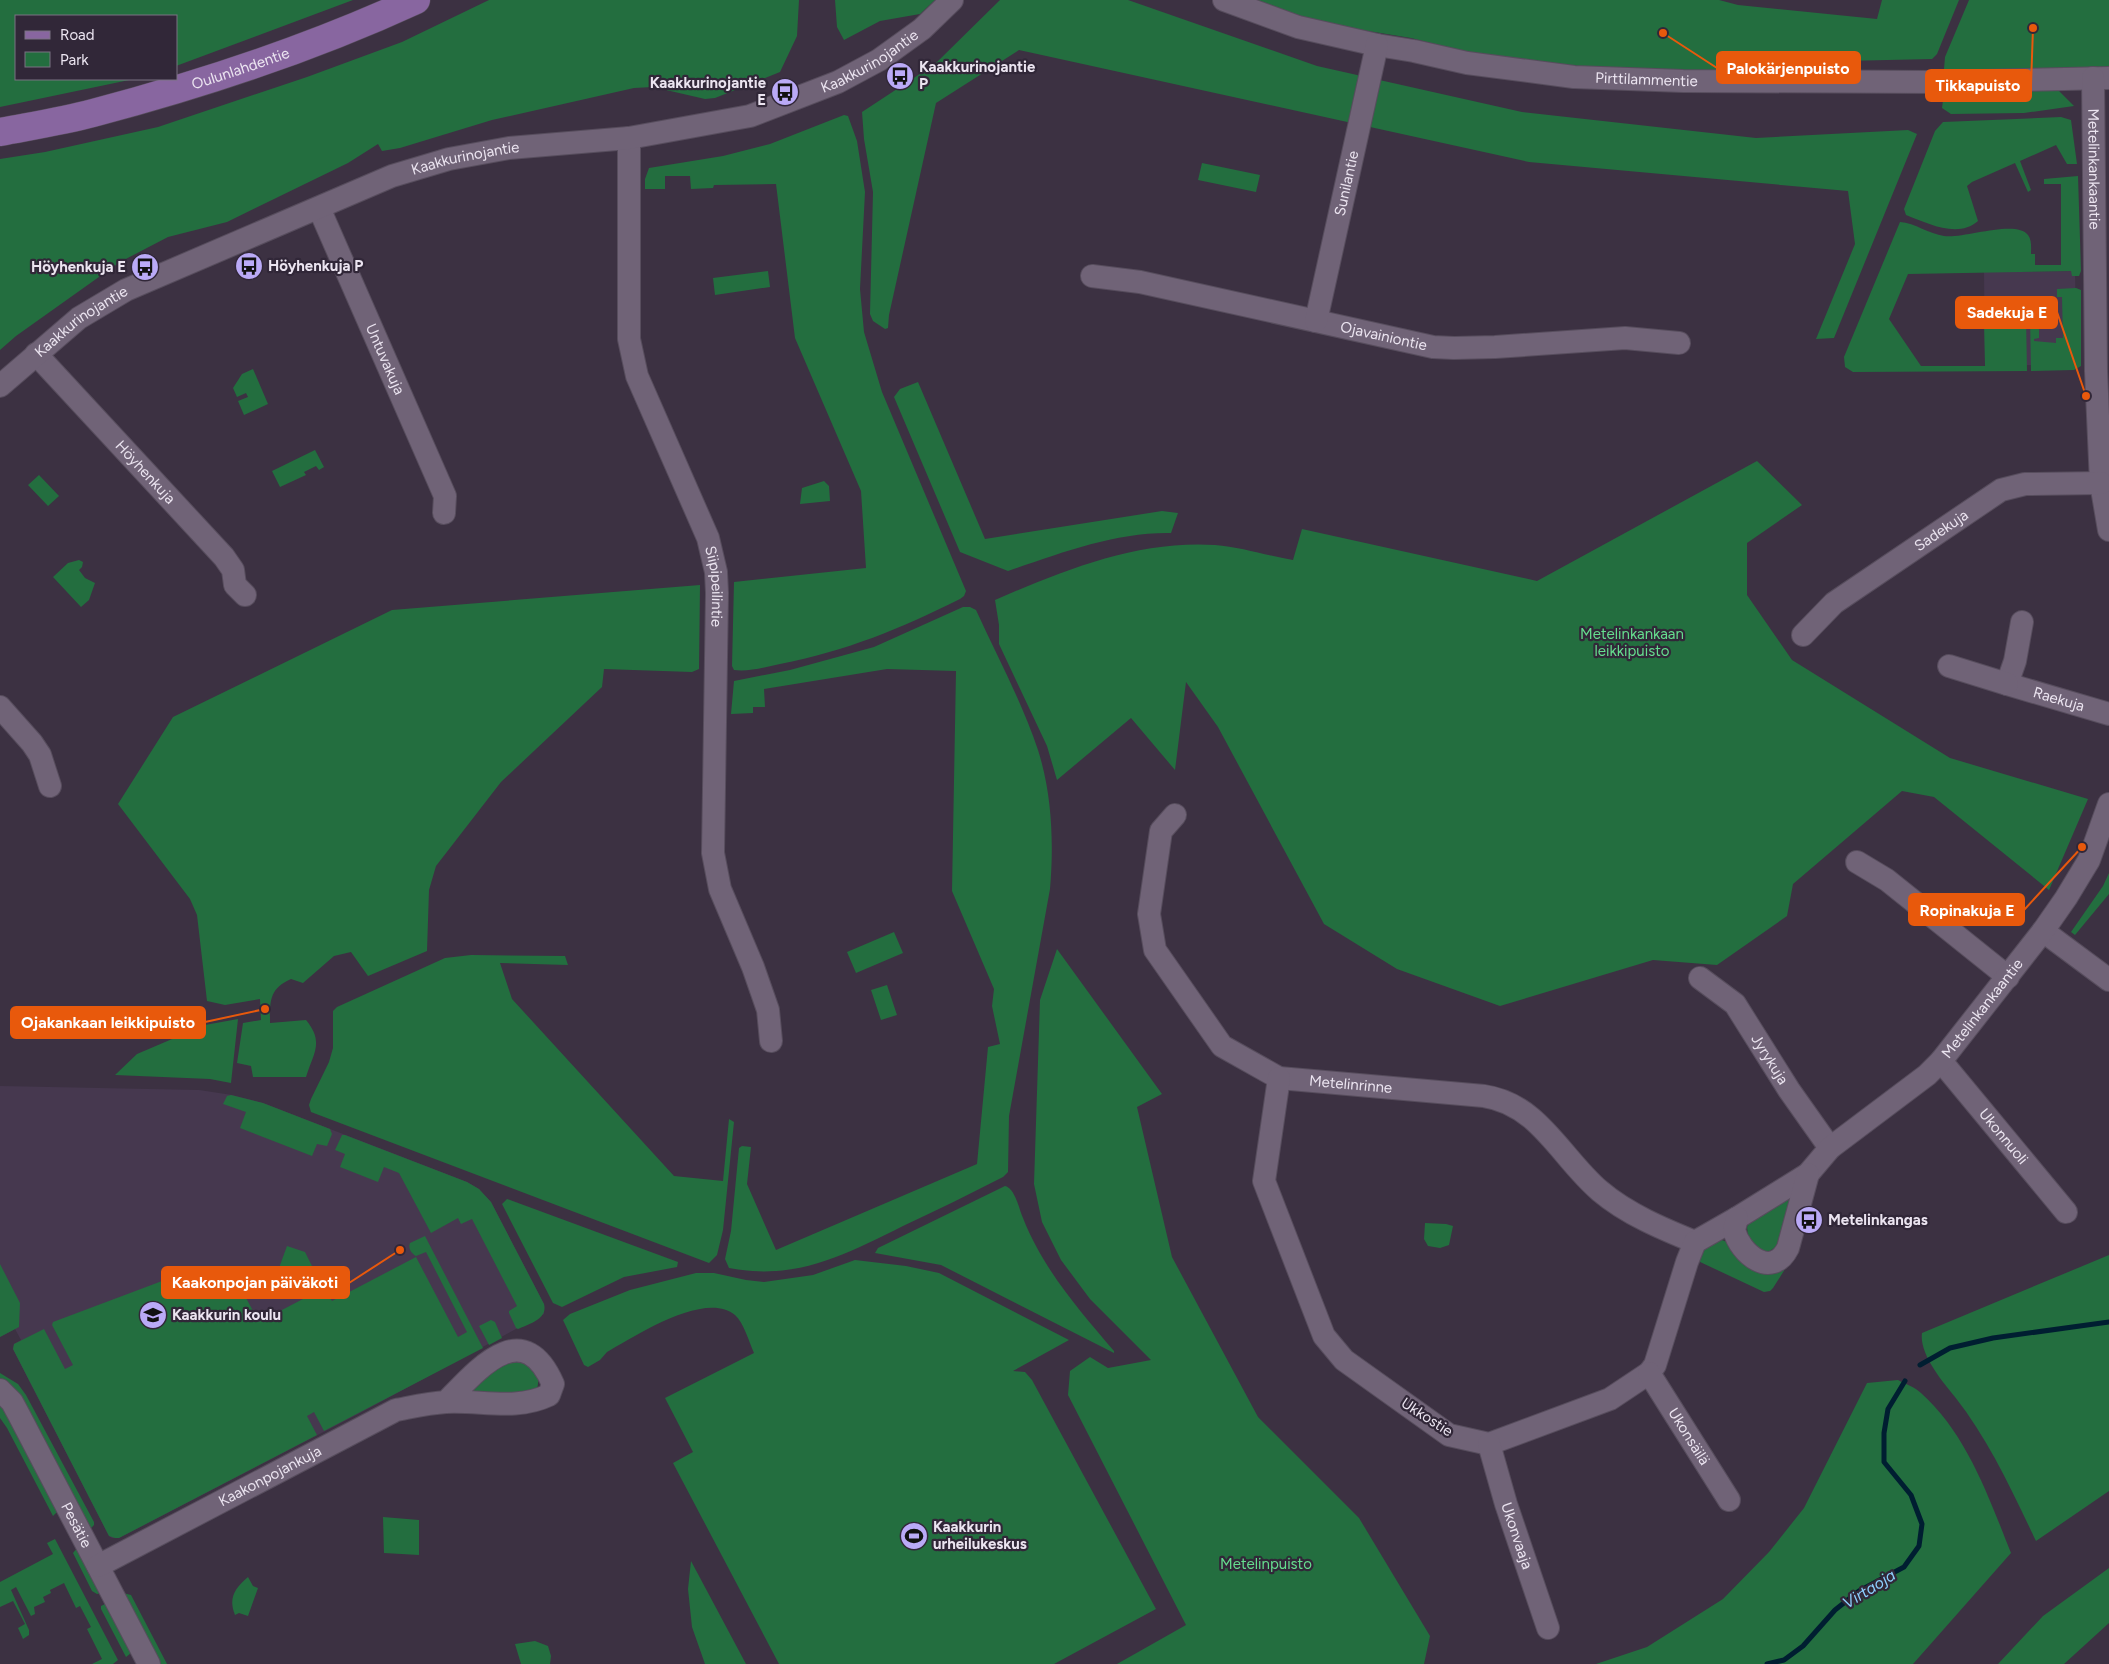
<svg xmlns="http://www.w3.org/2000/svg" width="2109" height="1664" font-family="Figtree,sans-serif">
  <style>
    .built { fill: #46384f }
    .green { fill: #236e3f }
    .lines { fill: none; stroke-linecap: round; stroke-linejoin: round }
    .stream { stroke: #001e31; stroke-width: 5 }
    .minor-casing { stroke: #574d5d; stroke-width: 24 }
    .major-casing { stroke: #574d5d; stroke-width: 29 }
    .minor { stroke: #706377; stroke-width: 22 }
    .major { stroke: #8866a0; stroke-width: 28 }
    .labels { text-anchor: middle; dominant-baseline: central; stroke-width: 4.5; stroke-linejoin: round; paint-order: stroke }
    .street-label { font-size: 15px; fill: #ebe4f0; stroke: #312738 }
    .poi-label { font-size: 15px; font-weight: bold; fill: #ebe4f0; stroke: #312738; text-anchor: start }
    .park-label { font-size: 15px; fill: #65de8e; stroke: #312738 }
    .water-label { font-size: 16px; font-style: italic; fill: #8dd0ff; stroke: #312738 }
    .leader { fill: none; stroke: #e8590c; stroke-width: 2 }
    .callout-dot { fill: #e8590c; stroke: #312738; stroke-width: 2 }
    .callout { fill: #e8590c; stroke: #e8590c; stroke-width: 2 }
    .callout-label { font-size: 16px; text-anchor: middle; font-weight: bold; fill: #fff }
  </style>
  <rect width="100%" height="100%" fill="#3c3142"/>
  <!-- built -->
  <path class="built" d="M 2075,271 L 2077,364 L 1985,366 L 1984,272 Z
    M 0,1086 L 199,1090 L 232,1095 L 263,1103 L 467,1182 L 479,1189 L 491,1202 L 544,1304 L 544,1314 L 358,1414 L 119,1538 L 112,1538 L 109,1536 L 13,1349 L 14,1344 L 21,1340 L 15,1329 L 0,1337 Z"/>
  <!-- green -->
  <path class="green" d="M 0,0 L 353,0 L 176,66 L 176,16 L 16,16 L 16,79 L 134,79 L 0,107 Z
    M 489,0 L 799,0 L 797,36 L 780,72 L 715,98 L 705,99 L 653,87 L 634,88 L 492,120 L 400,148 L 382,151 L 378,144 L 348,163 L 227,222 L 168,237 L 120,262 L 16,336 L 0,350 L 0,159 L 45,152 L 158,127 L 307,77 L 402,42 Z
    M 835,0 L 935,0 L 920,14 L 880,21 L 844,40 L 837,27 Z
    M 1000,0 L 1128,0 L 1317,66 L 1522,112 L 1756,138 L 1908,130 L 1917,134 L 1834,338 L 1816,339 L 1855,244 L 1848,191 L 1529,162 L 1019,50 L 936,103 L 889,315 L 888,328 L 885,329 L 873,321 L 870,314 L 873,192 L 864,139 L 862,112 L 935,64 Z
    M 1248,0 L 1719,0 L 1738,5 L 1877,19 L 1882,0 L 1959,0 L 1937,54 L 1932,59 L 1799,62 L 1799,67 L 1741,75 L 1638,72 L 1487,57 L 1411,38 L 1350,28 L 1300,17 Z
    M 1969,0 L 2109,0 L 2109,70 L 1999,71 L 1944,69 L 1945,57 Z
    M 2058,90 L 2074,106 L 2024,113 L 1951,114 L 1942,108 L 1944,93 Z
    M 844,115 L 848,116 L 857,141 L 865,192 L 860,289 L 864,332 L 882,392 L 966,591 L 964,596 L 960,599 C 900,629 846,651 780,664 C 765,667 749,672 734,670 L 732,666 L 734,582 L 866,568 L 861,491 L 795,338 L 776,184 L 714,185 L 713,188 L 691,189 L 690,176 L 665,176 L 665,189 L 645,189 L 645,179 L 649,168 L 723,156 L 770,144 Z
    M 2061,117 L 2071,120 L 2077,164 L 2067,164 L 2056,145 L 2020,161 L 2031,190 L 2028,192 L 2015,163 L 1972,182 L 1967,186 L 1978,221 C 1958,239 1927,223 1906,215 L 1904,209 L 1935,131 L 1943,122 Z
    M 1202,163 L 1260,175 L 1256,192 L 1198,180 Z
    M 2078,176 L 2081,271 L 2079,276 L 2072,276 L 2071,271 L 1908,274 L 1889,319 L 1921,366 L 1985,366 L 1984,322 L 2004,321 L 2005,318 L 2026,317 L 2027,371 L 1853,372 L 1845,367 L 1844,357 L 1900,222 C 1915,223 1929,234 1944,236 C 1963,239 2016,219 2028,235 C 2032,240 2031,249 2031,254 L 2035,254 L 2035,265 L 2061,265 L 2061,184 L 2044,184 L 2044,179 Z
    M 768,271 L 770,287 L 715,295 L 713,278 Z
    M 2076,288 L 2081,290 L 2081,366 L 2074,370 L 2031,371 L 2030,314 L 2032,314 L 2033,323 L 2039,324 L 2039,338 L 2034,339 L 2034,341 L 2056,343 L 2056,338 L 2063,338 L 2062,297 L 2057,297 L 2057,289 Z
    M 253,369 L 268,404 L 244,415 L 238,401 L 248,397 L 246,393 L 237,397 L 233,388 L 242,374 Z
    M 918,382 L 985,539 L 1162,511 L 1178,513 L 1171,533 C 1115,532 1061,553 1008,571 L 960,552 L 894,397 L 900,389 Z
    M 315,450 L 324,467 L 319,470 L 316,466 L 304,472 L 306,475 L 280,487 L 272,471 Z
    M 1757,461 L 1802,505 L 1747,543 L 1747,595 L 1792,660 L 1950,758 L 2088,799 L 2049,890 L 1934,797 L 1902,791 L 1793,884 L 1787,916 L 1717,965 L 1653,960 L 1500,1006 L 1397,969 L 1324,924 L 1218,727 L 1186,682 L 1175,770 L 1131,718 L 1057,780 L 1047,746 L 999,644 L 999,625 L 995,600 C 1064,570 1138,540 1215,545 C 1241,547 1268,556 1293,560 L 1302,529 L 1537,581 Z
    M 39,475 L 59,496 L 48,506 L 28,485 Z
    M 824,481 L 829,486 L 830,501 L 800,504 L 802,488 Z
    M 79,560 L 83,562 L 82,567 L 79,570 L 85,578 L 95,583 L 89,600 L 81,607 L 53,577 L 68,563 Z
    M 700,585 L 699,669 L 692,672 L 604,669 L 602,687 L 501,782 L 436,866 L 429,890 L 427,951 L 368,976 L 351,952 L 334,956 L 303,983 L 291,979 C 269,989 270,1001 270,1023 L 306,1020 C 324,1042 314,1052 306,1077 L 253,1077 L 251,1066 L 237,1063 L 243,1023 L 261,1020 L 260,999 L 225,1005 L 207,1001 L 197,915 L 190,899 L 118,804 L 173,717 L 392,610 Z
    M 963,607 L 970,607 L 976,610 C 997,656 1022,702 1038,750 C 1052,794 1054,843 1050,889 L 1009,1116 L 1008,1172 L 1003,1177 C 970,1194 937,1210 903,1226 C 845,1255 796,1281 729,1268 L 725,1259 L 731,1231 L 739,1148 L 742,1146 L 751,1147 L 747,1184 L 776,1250 L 977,1164 L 988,1047 L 1000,1044 L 992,1006 L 994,989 L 952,891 L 956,671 L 887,669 L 764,689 L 765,707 L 753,707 L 753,713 L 731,714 L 734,681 L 790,670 L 874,647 Z
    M 2109,873 L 2109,894 L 2075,935 L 2071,932 L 2103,886 Z
    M 894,932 L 903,953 L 856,973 L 847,952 Z
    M 1057,949 L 1162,1094 L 1137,1107 L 1172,1257 L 1258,1417 L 1359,1518 L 1430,1636 L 1424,1664 L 1117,1664 L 1186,1625 L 1068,1395 L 1070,1371 L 1090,1357 L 1108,1368 L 1151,1360 L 1090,1299 L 1061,1260 L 1042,1222 L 1034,1184 L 1040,1000 Z
    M 471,955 L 565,956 L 568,965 L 500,963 L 512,999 L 674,1176 L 723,1181 L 729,1119 L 734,1122 L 723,1230 L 717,1255 L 709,1263 L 311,1112 L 309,1105 L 311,1099 L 329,1062 L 333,1048 L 333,1011 L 337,1007 L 445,958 Z
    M 887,985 L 897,1015 L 881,1020 L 871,990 Z
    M 238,1019 L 231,1083 L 210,1079 L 115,1075 L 137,1054 L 205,1025 Z
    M 231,1095 L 263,1103 L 330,1129 L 332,1134 L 327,1146 L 317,1144 L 312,1156 L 240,1128 L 246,1112 L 223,1104 L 227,1096 Z
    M 342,1135 L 345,1135 L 467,1182 L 479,1189 L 491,1202 L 544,1304 C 548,1319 529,1324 518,1329 L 516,1328 L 509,1313 L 509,1311 L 517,1306 L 472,1219 L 461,1224 L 458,1218 L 431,1233 L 399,1173 L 384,1167 L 378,1182 L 340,1167 L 345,1154 L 335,1150 Z
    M 1005,1186 C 1015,1188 1019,1209 1023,1218 C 1043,1269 1079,1310 1114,1351 L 1114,1353 L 941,1265 L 875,1253 L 878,1248 Z
    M 1792,1196 L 1776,1247 L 1768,1252 L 1758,1251 L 1748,1236 L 1747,1227 L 1751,1220 Z
    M 507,1199 L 678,1262 L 677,1267 L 624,1277 L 562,1307 L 553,1303 L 502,1204 Z
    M 1425,1223 L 1446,1224 L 1453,1226 L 1449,1245 L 1440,1248 L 1428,1246 L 1424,1239 Z
    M 425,1236 L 483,1348 L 324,1431 L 314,1412 L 307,1416 L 317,1435 L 119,1538 L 115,1538 L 109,1536 L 13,1349 L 14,1344 L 44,1329 L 65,1369 L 73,1365 L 52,1325 L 53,1322 L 186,1272 L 245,1296 L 259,1322 L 322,1289 L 326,1291 L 332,1301 L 416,1257 L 458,1337 L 467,1332 L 426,1252 L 416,1256 C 411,1253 408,1248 410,1243 Z
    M 1722,1240 L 1787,1266 L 1773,1288 L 1770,1291 L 1764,1292 L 1698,1261 C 1702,1250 1709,1241 1722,1240 Z
    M 287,1246 L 305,1252 L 315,1272 L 323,1267 L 329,1277 L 294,1296 L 272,1287 Z
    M 2109,1255 L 2109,1491 L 2036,1541 C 2012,1491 1989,1440 1955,1397 C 1942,1381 1919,1354 1922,1333 Z
    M 855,1260 L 906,1266 L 939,1273 L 1069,1340 L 1013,1371 L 1025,1372 L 1032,1380 L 1156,1609 L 1054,1664 L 779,1664 L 673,1463 L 693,1452 L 665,1398 L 754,1353 C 749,1342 744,1323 735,1315 C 705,1290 634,1337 607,1352 L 600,1360 L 588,1367 L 584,1365 L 563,1320 L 570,1314 L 630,1290 L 696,1273 L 714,1273 L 746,1280 L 764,1282 L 813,1275 Z
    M 0,1264 L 20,1303 L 19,1327 L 0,1337 Z
    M 491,1320 L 495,1322 L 502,1338 L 489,1345 L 479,1326 Z
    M 522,1358 L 539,1376 L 537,1391 L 529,1394 L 474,1394 L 471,1388 L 473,1383 L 513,1360 Z
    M 0,1373 L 18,1384 L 26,1395 L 94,1522 L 94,1525 L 89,1530 L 0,1380 Z
    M 1898,1380 C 1905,1384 1915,1387 1921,1393 C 1967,1434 1989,1498 2011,1553 L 1913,1664 L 1596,1664 L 1647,1647 L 1723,1599 L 1769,1552 L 1804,1508 L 1867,1383 Z
    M 0,1403 L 57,1512 L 53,1516 L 7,1428 L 0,1418 Z
    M 383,1517 L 419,1520 L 419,1555 L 384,1553 Z
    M 55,1539 L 118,1660 L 113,1664 L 92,1664 L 102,1659 L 87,1629 L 91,1627 L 80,1606 L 76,1608 L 64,1583 L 50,1590 L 51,1593 L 43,1597 L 45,1602 L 34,1607 L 35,1614 L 31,1616 L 16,1587 L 11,1590 L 29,1630 L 29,1635 L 23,1639 L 18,1628 L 25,1624 L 13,1601 L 0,1607 L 0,1582 L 53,1554 L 47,1543 Z
    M 78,1547 L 102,1593 L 97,1594 L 92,1591 L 73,1553 Z
    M 691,1561 L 746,1664 L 705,1664 L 692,1627 L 688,1589 Z
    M 2109,1568 L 2109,1623 L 2064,1664 L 1998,1664 L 2043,1616 Z
    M 248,1577 L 253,1586 L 258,1588 L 248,1616 L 239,1613 L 235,1615 C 228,1598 235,1588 248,1577 Z
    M 123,1593 L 131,1595 L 167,1664 L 158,1664 Z
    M 107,1603 L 131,1653 L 126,1657 L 101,1609 L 101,1606 Z
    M 535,1641 L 548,1646 L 551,1656 L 550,1664 L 521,1664 L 515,1644 Z"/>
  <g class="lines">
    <!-- stream -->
    <path class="stream" d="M 1920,1365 L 1950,1348 L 1993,1338 L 2109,1322
      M 1767,1664 L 1784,1660 L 1803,1646 L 1835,1610 L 1859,1591 L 1904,1567 L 1919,1546 L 1922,1524 L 1911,1495 L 1884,1462 L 1884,1433 L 1888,1409 L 1905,1381"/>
    <!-- minor casing -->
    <g class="minor-casing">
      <g id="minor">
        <path id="s1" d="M 1224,0 L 1298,27 L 1377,45 L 1414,51 L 1467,63 L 1574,77 L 1683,81 L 1939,82 L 2109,78"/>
        <path id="s2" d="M 2093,78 L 2096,371 L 2101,483 L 2109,530"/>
        <path id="s3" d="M 629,138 L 629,339 L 637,376 L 708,538 L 716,572 L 717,593 L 713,853 L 720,889 L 753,967 L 768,1010 L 771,1041"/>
        <path id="s4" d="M 319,208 L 445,496 L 444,513"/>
        <path id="s5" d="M 1092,276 L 1140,282 L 1433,347 L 1454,348 L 1495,347 L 1625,338 L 1679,343"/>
        <path id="s6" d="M 1316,321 L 1377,45"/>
        <path id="s7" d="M 36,354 L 224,557 L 233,570 L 235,585 L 245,595"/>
        <path id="s8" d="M 0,386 L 79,318 L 126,290 L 392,176 L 449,159 L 509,148 L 629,138 L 750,116 L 838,82 L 879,60 L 922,29 L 952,0"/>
        <path id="s9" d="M 2022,622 L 2015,661 L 2007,684 L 2109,714"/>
        <path id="s10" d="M 1803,635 L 1834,603 L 2001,490 L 2025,484 L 2101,483"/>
        <path d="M 1949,666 L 2007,684"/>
        <path d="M 0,707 L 32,743 L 40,755 L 50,786"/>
        <path id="s11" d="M 1175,815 L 1161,831 L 1149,914 L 1155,950 L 1222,1046 L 1279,1078 L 1484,1096 C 1539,1104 1561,1158 1600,1191 C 1627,1214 1663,1229 1695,1242"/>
        <path d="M 1857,862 L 1887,880 L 2008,977"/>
        <path d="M 2043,931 L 2109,980"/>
        <path id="s12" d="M 1700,978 L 1735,1004 L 1789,1090 L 1830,1148"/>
        <path id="s13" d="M 1941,1061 L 2066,1212"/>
        <path id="s14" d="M 1279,1078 L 1264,1181 L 1324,1336 L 1344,1360 L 1449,1435 L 1489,1444 L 1610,1399 L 1649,1373 L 1655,1365 L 1687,1262 L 1695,1242 L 1737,1218 L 1808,1174 L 1830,1148 L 1927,1075 L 1941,1061 L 2043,931 L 2066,898 L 2089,860 L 2109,804"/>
        <path d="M 1737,1218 L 1734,1230 C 1740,1254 1772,1280 1788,1248 L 1808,1174"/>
        <path id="s15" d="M 1649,1373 L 1729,1500"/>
        <path id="s16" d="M 0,1390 L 12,1402 L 19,1415 L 149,1664"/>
        <path id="s17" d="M 1489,1444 L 1506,1504 L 1548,1628"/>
        <path id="s18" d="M 98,1566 L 396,1410 C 412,1407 429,1403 446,1402 C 481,1400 516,1411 549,1395 L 553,1384 C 523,1315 478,1369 446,1402"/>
      </g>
    </g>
    <!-- major casing -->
    <g class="major-casing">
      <g id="major">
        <path id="s19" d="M 0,132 C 31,126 63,121 93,113 C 203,84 312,48 416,0"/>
      </g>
    </g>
    <!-- minor -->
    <use href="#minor" class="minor"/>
    <!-- major -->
    <use href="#major" class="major"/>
  </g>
  <!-- icons -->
  <defs>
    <g id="bus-disc" transform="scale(1.4375)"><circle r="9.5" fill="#baaaf7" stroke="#312738"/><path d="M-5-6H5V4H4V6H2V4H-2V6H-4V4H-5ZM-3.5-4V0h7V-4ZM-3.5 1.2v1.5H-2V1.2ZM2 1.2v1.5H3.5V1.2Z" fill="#111"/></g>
    <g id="school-disc" transform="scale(1.4375)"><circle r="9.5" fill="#baaaf7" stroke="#312738"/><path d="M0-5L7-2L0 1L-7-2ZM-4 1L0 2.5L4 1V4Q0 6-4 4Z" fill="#111"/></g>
    <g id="stadium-disc" transform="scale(1.4375)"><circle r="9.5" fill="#baaaf7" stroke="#312738"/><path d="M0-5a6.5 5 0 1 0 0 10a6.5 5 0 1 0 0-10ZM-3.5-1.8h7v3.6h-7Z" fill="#111"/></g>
  </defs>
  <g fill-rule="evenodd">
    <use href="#bus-disc" x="900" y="76"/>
    <use href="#bus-disc" x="785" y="92"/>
    <use href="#bus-disc" x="249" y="266"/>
    <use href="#bus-disc" x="145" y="267"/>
    <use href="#bus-disc" x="1809" y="1220"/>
    <use href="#school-disc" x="153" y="1315"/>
    <use href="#stadium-disc" x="914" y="1536"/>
  </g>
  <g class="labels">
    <!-- street labels -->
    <g class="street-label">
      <text stroke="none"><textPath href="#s8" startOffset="944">Kaakkurinojantie</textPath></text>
      <text stroke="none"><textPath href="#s19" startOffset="249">Oulunlahdentie</textPath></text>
      <text stroke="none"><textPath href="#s1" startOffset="432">Pirttilammentie</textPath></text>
      <text stroke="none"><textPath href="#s8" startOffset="524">Kaakkurinojantie</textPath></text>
      <text stroke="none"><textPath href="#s2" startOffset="91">Metelinkankaantie</textPath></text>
      <text stroke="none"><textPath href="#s6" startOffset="141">Sunilantie</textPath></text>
      <text stroke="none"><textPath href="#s8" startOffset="104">Kaakkurinojantie</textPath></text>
      <text stroke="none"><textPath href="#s5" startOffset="298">Ojavainiontie</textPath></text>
      <text stroke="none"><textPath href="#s4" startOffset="165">Untuvakuja</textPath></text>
      <text stroke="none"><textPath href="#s7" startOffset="161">Höyhenkuja</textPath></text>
      <text stroke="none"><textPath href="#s10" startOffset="174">Sadekuja</textPath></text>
      <text stroke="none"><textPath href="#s3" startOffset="465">Siipipeilintie</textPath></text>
      <text stroke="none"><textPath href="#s9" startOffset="118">Raekuja</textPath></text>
      <text stroke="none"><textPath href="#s14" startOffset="1161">Metelinkankaantie</textPath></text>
      <text stroke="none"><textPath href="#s12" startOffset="109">Jyrykuja</textPath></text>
      <text stroke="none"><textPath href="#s11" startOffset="396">Metelinrinne</textPath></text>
      <text stroke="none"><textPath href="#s13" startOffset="98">Ukonnuoli</textPath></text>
      <text transform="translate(1427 1417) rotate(33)">Ukkostie</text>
      <text stroke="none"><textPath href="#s15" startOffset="75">Ukonsäilä</textPath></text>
      <text stroke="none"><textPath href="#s18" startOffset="194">Kaakonpojankuja</textPath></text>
      <text stroke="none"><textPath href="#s16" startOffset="156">Pesätie</textPath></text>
      <text stroke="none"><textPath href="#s17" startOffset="96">Ukonvaaja</textPath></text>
    </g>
    <!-- poi labels -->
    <g class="poi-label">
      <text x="919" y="67">Kaakkurinojantie<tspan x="919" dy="17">P</tspan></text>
      <text x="766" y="83" text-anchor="end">Kaakkurinojantie<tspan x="766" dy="17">E</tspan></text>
      <text x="268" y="266">Höyhenkuja P</text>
      <text x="126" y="267" text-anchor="end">Höyhenkuja E</text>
      <text x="1828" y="1220">Metelinkangas</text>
      <text x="172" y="1315">Kaakkurin koulu</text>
      <text x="933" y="1527">Kaakkurin<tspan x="933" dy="17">urheilukeskus</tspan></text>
    </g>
    <!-- park labels -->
    <g class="park-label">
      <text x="1632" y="634">Metelinkankaan<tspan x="1632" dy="17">leikkipuisto</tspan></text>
      <text x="1266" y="1564">Metelinpuisto</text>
    </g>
    <!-- water labels -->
    <g class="water-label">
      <text transform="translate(1869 1589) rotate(-32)">Virtaoja</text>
    </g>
  </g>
  <!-- callouts -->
  <path class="leader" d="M1663 33L1717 68M2033 28L2031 85M2086 396L2057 312M2082 847L2024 910M265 1009L205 1022M400 1250L349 1283"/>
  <g class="callout-dot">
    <circle cx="1663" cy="33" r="5"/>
    <circle cx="2033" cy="28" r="5"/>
    <circle cx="2086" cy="396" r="5"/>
    <circle cx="2082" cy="847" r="5"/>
    <circle cx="265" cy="1009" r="5"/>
    <circle cx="400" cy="1250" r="5"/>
  </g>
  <g class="callout">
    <rect x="1717" y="52" width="143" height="31" rx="5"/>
    <rect x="1926" y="70" width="105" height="31" rx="5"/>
    <rect x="1956" y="297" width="101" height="31" rx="5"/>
    <rect x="1909" y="894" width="115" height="31" rx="5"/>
    <rect x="11" y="1007" width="194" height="31" rx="5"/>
    <rect x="162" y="1267" width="187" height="31" rx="5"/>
  </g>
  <g class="callout-label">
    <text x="1788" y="74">Palokärjenpuisto</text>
    <text x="1978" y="91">Tikkapuisto</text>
    <text x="2007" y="318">Sadekuja E</text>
    <text x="1967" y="916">Ropinakuja E</text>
    <text x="108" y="1028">Ojakankaan leikkipuisto</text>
    <text x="255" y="1288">Kaakonpojan päiväkoti</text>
  </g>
  <!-- legend -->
  <rect x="15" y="15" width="162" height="65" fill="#312738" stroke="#7b7382"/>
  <rect x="25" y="31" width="25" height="8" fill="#8866a0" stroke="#7b7382"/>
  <text x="60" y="40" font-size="15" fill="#ebe4f0">Road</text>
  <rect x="25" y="52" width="25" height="15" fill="#236e3f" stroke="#7b7382"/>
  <text x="60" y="65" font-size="15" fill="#ebe4f0">Park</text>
</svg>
